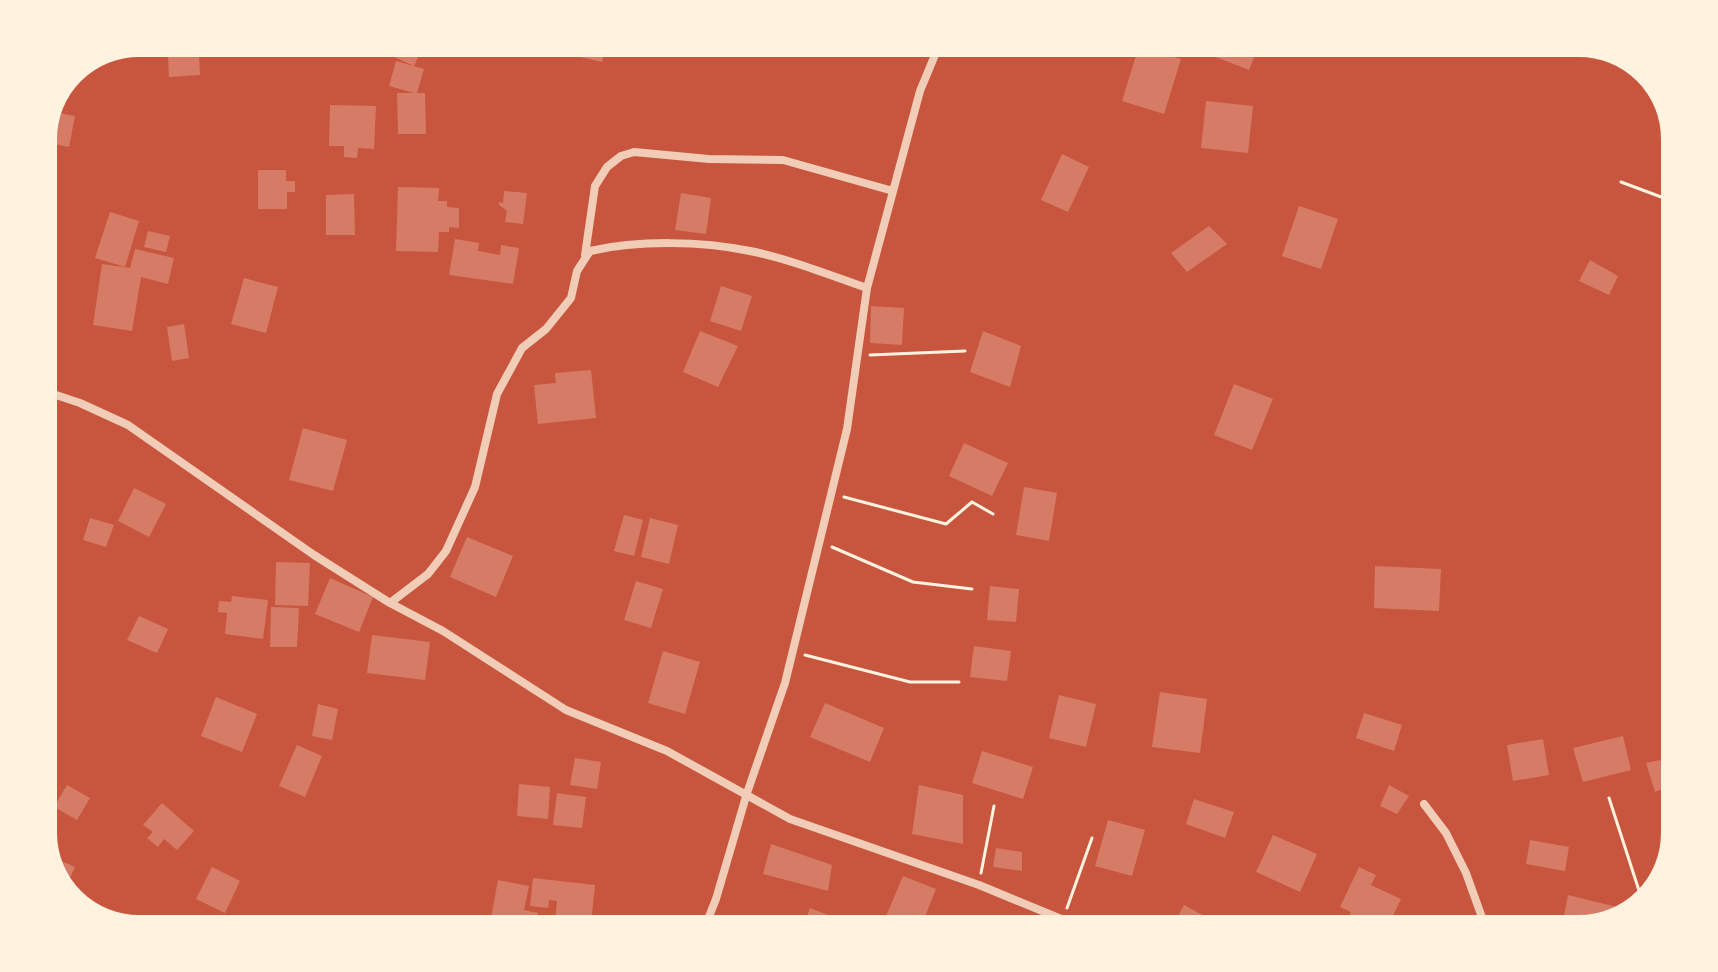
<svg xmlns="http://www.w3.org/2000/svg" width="1718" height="972" font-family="Overpass,sans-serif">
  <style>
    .building { fill: #d67c66 }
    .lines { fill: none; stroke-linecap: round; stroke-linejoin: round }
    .path { stroke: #fff3e0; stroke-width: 3 }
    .service { stroke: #f1ccb7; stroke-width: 5 }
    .minor { stroke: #f1ccb7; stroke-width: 8 }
    .rim { fill: none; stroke: #fff3e0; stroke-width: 10 }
  </style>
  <rect width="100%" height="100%" fill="#c8553d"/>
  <!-- building -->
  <path class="building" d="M 402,38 L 425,41 L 414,66 L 394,57 Z
    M 563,38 L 608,38 L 602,62 L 559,52 Z
    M 1215,38 L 1262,38 L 1249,70 L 1208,54 Z
    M 1139,46 L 1181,59 L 1164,114 L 1122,101 Z
    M 189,48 L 189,55 L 199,54 L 200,75 L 169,77 L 168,56 L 174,56 L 174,49 Z
    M 396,61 L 424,69 L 417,93 L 425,93 L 426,134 L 398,134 L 397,93 L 414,93 L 389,86 Z
    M 1206,101 L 1253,106 L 1248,153 L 1201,148 Z
    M 330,105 L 376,106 L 374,149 L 358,148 L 357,158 L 344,157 L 344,146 L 329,146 Z
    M 48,111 L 75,116 L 69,147 L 38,141 L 38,133 Z
    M 1062,154 L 1089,167 L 1068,212 L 1041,200 Z
    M 258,170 L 286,170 L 286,181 L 295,181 L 295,192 L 287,192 L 287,209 L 258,209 Z
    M 398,187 L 439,188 L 438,201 L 447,201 L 447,207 L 459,208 L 459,228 L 449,227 L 449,232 L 439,232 L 438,252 L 396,251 Z
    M 504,191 L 527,193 L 523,224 L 505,222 L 507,211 L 499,205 L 499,202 L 503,203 Z
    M 681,193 L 711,198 L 706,234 L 675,230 Z
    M 354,194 L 355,235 L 326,235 L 326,195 Z
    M 1299,206 L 1338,219 L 1321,269 L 1282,256 Z
    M 110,212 L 139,221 L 125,267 L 95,258 Z
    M 1209,226 L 1227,244 L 1187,272 L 1171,253 Z
    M 148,231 L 170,236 L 166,252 L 144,247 Z
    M 455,239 L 479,243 L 478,251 L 500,255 L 501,245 L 519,248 L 513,284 L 449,275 Z
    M 135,249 L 174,258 L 168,284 L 141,277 L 132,331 L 93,325 L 102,264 L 130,268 Z
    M 1590,260 L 1618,276 L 1609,295 L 1579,281 Z
    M 244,278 L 278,287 L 266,333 L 231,324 Z
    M 721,286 L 752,296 L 741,331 L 710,321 Z
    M 871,306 L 904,308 L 902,345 L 870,343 Z
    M 184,324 L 189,358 L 172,361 L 167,327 Z
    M 700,331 L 738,346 L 718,387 L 683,372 Z
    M 983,331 L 1021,346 L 1010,387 L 970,372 Z
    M 591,370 L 596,418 L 538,424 L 534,385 L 556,383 L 555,373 Z
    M 1234,384 L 1273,399 L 1252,450 L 1214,435 Z
    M 303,428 L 347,440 L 333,491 L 289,480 Z
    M 964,443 L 1008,463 L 992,496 L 949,476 Z
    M 1024,487 L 1057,493 L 1049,541 L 1016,535 Z
    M 134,488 L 166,504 L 149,537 L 118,521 Z
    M 624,515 L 643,520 L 634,556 L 614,551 Z
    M 90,518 L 114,525 L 106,547 L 83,540 Z
    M 650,518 L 678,525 L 669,564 L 641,557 Z
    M 467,537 L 513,556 L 496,597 L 450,577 Z
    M 276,562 L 310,563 L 308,606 L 275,605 Z
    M 1375,566 L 1441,569 L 1439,611 L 1374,608 Z
    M 330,578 L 373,597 L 359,632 L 315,614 Z
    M 636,581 L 663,589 L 651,628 L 624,620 Z
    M 990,586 L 1019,589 L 1016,622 L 987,620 Z
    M 232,596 L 268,600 L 263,639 L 225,634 L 227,613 L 218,612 L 219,601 L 231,602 Z
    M 271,607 L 299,608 L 297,647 L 270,647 Z
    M 139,616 L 168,629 L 157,653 L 127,640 Z
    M 372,635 L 430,642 L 425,680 L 367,673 Z
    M 974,646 L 1011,651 L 1007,681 L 970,677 Z
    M 663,651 L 700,662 L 685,714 L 648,703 Z
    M 1160,692 L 1207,699 L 1200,753 L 1152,747 Z
    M 1059,695 L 1096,704 L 1086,747 L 1049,738 Z
    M 216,697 L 257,714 L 242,752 L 201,736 Z
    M 825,703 L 884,728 L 870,762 L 810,737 Z
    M 318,704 L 338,709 L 332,740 L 312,736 Z
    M 1364,713 L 1402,725 L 1394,751 L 1356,738 Z
    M 1623,736 L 1631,770 L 1583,782 L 1573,748 Z
    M 1543,739 L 1549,775 L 1513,781 L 1507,745 Z
    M 297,745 L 322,756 L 305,797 L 279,786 Z
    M 1680,747 L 1680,773 L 1679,773 L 1673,749 Z
    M 982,751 L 1033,767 L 1023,799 L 972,783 Z
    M 575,758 L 601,762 L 597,789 L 570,785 Z
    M 1660,760 L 1669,786 L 1655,792 L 1646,763 Z
    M 519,784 L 550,787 L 548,819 L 517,816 Z
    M 67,785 L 90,798 L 77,820 L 54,807 Z
    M 919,785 L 963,795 L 963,844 L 912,834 Z
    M 1389,785 L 1409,796 L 1397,814 L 1380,806 Z
    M 557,793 L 586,797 L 582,828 L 553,825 Z
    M 1194,799 L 1234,812 L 1225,838 L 1186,824 Z
    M 162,803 L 194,831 L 177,850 L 164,839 L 158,847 L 147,838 L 153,832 L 143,825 Z
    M 1108,820 L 1145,830 L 1132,876 L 1095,866 Z
    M 1273,835 L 1317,854 L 1300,892 L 1256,872 Z
    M 1530,840 L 1569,847 L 1565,871 L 1526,864 Z
    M 771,844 L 832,865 L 828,891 L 763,874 Z
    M 996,848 L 1022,852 L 1022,871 L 993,867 Z
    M 43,853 L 75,867 L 62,896 L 55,889 Z
    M 212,867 L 240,881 L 225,913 L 196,899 Z
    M 1359,867 L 1376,875 L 1371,885 L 1401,899 L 1388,926 L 1372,919 L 1368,928 L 1348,918 L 1351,912 L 1340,907 Z
    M 903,876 L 936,889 L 918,934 L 895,934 L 881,928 Z
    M 533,878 L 595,885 L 590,934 L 554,931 L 557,901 L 549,900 L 548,908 L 530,906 Z
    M 498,880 L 529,886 L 524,910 L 538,913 L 535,931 L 518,928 L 517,934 L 488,934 Z
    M 1568,895 L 1621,908 L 1617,924 L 1580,934 L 1561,931 Z
    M 1184,905 L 1210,919 L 1201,934 L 1168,934 Z
    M 810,908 L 846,922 L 841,934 L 801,934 Z"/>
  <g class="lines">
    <!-- path -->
    <path class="path" d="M 1621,182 L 1680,204
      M 870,355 L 965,351
      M 844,497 L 946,524 L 972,502 L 993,514
      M 832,547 L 913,582 L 972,589
      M 805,655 L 910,682 L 959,682
      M 1609,798 L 1644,906
      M 981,873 L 994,806
      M 1067,908 L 1092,838"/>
    <!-- service -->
    <path class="service" d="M 38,230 L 48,392"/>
    <!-- minor -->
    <path class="minor" d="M 585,255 L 595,186 L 607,167 L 621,156 L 634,152 L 709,159 L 783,160 L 893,191
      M 38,389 L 80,403 L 128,425 L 314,555 L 390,603 L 443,631 L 566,710 L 667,751 L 790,819 L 979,885 L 1098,934
      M 390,603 L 428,574 L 446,551 L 475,487 L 497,394 L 522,348 L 546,329 L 571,298 L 577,271 L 590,251 C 638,240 702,241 750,251 C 790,259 829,275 867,288
      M 1424,804 L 1446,833 L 1466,873 L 1488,934
      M 702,934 L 716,899 L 747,793 L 785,683 L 847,429 L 867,288 L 920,91 L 942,38"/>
  </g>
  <!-- crop -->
  <path d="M0 0H1718V972H0ZM139 52H1579A87 87 0 0 1 1666 139V833A87 87 0 0 1 1579 920H139A87 87 0 0 1 52 833V139A87 87 0 0 1 139 52Z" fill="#fff3e0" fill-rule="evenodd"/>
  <path class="rim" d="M139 52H1579A87 87 0 0 1 1666 139V833A87 87 0 0 1 1579 920H139A87 87 0 0 1 52 833V139A87 87 0 0 1 139 52Z"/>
</svg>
